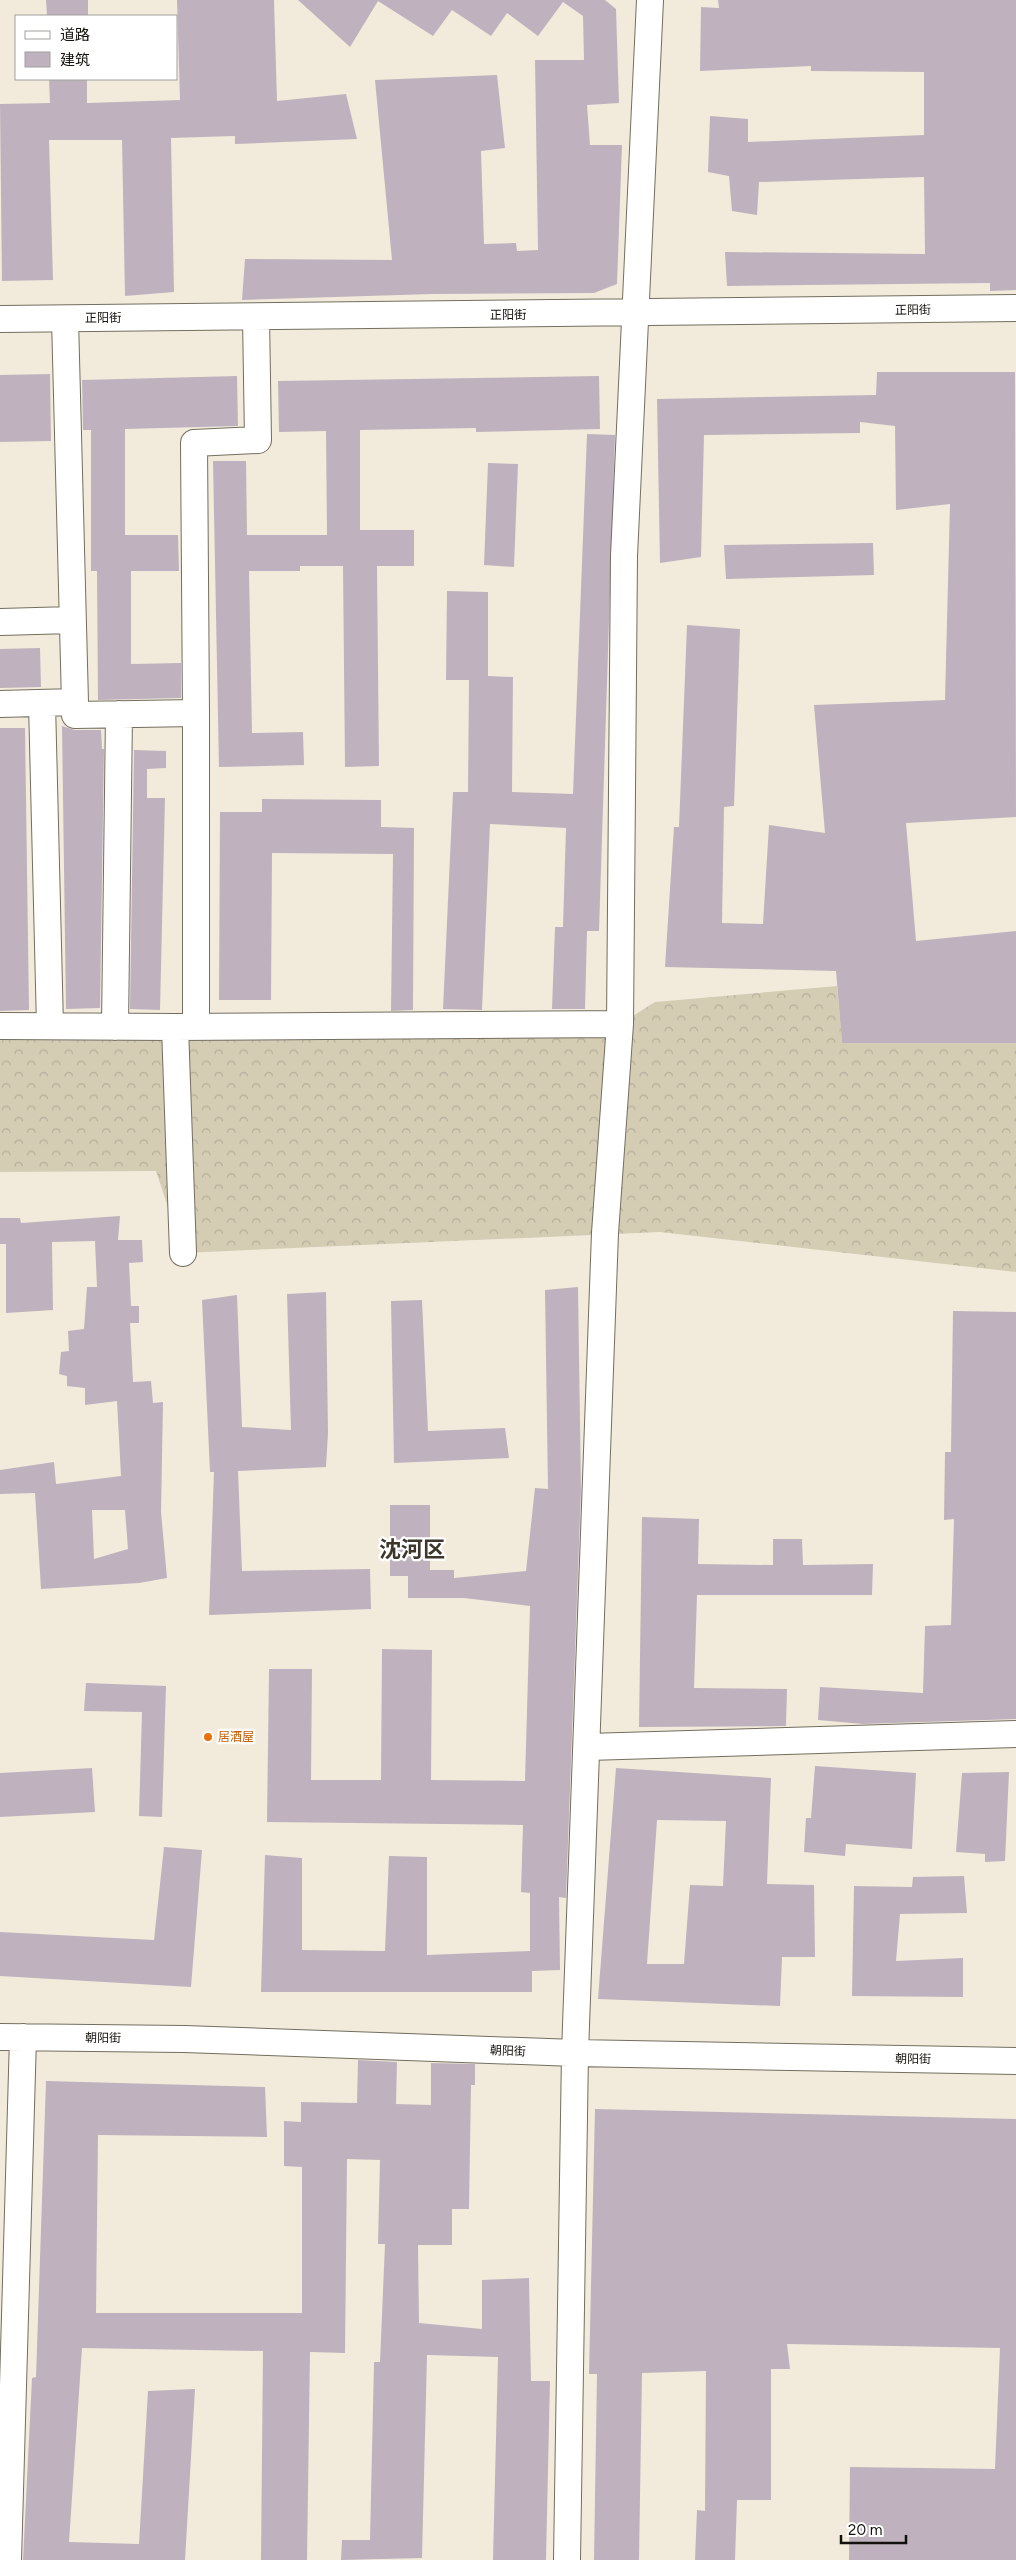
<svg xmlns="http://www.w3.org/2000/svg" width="1016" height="2560" font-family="Figtree,'Noto Sans SC',sans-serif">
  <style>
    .forest { fill: url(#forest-crowns) }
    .building { fill: #bfb2be; fill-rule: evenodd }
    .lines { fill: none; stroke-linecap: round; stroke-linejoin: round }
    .minor-casing { stroke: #736e5f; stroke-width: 28 }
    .minor { stroke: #fff; stroke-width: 26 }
    .food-dot { fill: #e8710a; stroke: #fff; stroke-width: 2 }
    .labels { text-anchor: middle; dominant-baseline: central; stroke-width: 4.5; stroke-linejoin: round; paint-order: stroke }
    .street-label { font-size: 12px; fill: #13110c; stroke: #fff }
    .food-label { font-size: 12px; fill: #c56008; stroke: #fff; text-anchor: start }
    .town-label { font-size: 22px; font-weight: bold; fill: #3d372b; stroke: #fff }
  </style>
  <defs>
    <pattern id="forest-crowns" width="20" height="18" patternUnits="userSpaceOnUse" patternTransform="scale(1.25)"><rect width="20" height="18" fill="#d5ccb4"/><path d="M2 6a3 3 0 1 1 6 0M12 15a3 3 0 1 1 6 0" fill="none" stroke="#b6ae9a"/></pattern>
  </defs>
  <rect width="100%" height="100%" fill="#f2ebdb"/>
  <!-- forest -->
  <path class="forest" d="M 837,986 L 842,1043 L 1016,1043 L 1016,1272 L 660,1232 L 183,1253 L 156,1171 L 0,1172 L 0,1026 L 620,1024 L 655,1002 Z"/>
  <!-- building -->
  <path class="building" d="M 46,0 L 88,0 L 88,16 L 47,16 Z
    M 177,0 L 274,0 L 277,101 L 346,94 L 357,139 L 235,144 L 235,136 L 171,138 L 174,292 L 125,296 L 122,140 L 49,140 L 53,280 L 2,281 L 0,104 L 50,103 L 49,79 L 87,79 L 87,103 L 180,100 Z
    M 298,0 L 605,0 L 616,9 L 619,103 L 587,105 L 590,145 L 622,145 L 617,284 L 594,293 L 432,294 L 242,300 L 245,259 L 392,260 L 375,80 L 497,75 L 505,148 L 481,151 L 484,244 L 516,243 L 517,251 L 538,250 L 535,60 L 584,60 L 583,16 L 563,2 L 538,36 L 507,13 L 491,36 L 452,10 L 433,36 L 378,1 L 350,47 Z
    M 718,0 L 1016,0 L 1016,290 L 990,291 L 990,283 L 727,286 L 725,252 L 925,254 L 924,177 L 759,182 L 757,215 L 732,211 L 729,176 L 708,172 L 710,116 L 748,119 L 748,142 L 924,135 L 924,72 L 811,71 L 811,66 L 700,71 L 701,7 L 719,8 Z
    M 877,372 L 1015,372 L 1016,817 L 906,823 L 916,941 L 1016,931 L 1016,1043 L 842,1043 L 836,971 L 665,967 L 674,827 L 679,827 L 687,625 L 740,629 L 734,806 L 724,807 L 722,923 L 763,924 L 769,825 L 825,833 L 814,705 L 945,700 L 950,504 L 896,510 L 895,426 L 860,422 L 860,433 L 704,435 L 701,557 L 660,563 L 657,399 L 876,395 Z
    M 50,374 L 51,441 L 0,442 L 0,375 Z
    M 237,376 L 238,426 L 125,429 L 125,535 L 178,535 L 179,571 L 131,571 L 131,664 L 181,663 L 181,698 L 98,700 L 97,571 L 91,571 L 91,430 L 83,430 L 82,380 Z
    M 599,376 L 600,429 L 476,432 L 476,428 L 360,430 L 360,530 L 414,530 L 414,566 L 377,566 L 379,766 L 345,767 L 343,566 L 300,566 L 300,571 L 249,571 L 252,733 L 303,732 L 304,765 L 219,767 L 213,461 L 246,461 L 247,535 L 327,535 L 326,431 L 279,432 L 278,381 Z
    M 587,434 L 615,435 L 599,931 L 587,931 L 585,1009 L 552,1009 L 555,927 L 563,927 L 566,828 L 490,824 L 482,1010 L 443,1009 L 453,792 L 468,792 L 469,680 L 446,680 L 447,591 L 488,592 L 488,676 L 513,677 L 512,792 L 573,794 Z
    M 488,463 L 518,464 L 514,567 L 484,565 Z
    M 873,543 L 874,575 L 726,579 L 724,545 Z
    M 40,648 L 41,687 L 0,688 L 0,649 Z
    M 62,726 L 75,730 L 101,730 L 102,749 L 104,749 L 100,1008 L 66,1009 Z
    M 0,728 L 25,728 L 29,1010 L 0,1011 Z
    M 134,750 L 166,751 L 166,768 L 147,769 L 147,798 L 165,798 L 160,1010 L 130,1009 Z
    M 262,799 L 381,800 L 381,827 L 414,828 L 413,1010 L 391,1011 L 393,854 L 272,853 L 271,1000 L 219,1000 L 220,812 L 262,812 Z
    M 120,1216 L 118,1240 L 142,1240 L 143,1262 L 129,1263 L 131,1306 L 139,1306 L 139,1323 L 130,1323 L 133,1382 L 151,1381 L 153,1403 L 163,1402 L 161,1512 L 167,1578 L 139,1583 L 41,1589 L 35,1493 L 0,1494 L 0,1470 L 54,1462 L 56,1484 L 121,1476 L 117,1401 L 85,1405 L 85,1388 L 67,1386 L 67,1376 L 59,1374 L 61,1352 L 69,1351 L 68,1331 L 84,1329 L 87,1287 L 97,1287 L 95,1241 L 52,1242 L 53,1310 L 6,1313 L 6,1244 L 0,1244 L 0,1218 L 20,1218 L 21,1223 ZM 92,1510 L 125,1510 L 128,1549 L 94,1559 Z
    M 578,1287 L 581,1490 L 566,1898 L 559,1897 L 560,1970 L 532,1971 L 532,1992 L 261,1992 L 265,1855 L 302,1858 L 302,1950 L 385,1951 L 389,1856 L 427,1857 L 427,1955 L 530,1951 L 530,1893 L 521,1892 L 523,1825 L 267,1822 L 269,1669 L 312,1669 L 311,1780 L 381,1780 L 382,1649 L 432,1650 L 431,1780 L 525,1781 L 530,1606 L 464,1598 L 408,1598 L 408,1576 L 390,1576 L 390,1505 L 430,1505 L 430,1570 L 454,1570 L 454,1578 L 526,1571 L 535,1488 L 548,1489 L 545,1290 Z
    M 326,1292 L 328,1433 L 326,1467 L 238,1471 L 242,1571 L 370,1569 L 371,1609 L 209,1615 L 214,1472 L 210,1472 L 202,1300 L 237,1295 L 242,1427 L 291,1430 L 287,1294 Z
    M 422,1300 L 428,1431 L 505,1428 L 509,1458 L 394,1463 L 391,1301 Z
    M 953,1311 L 1016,1312 L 1016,1719 L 863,1724 L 818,1720 L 820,1687 L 923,1693 L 925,1626 L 951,1625 L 954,1519 L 944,1520 L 945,1452 L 951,1452 Z
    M 642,1517 L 699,1519 L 698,1564 L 773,1565 L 773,1539 L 802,1539 L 803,1565 L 873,1564 L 872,1595 L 697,1595 L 694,1688 L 787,1689 L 786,1726 L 639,1727 Z
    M 86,1683 L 166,1686 L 162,1817 L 139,1816 L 142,1712 L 84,1711 Z
    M 815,1766 L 916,1773 L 912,1849 L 846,1844 L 845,1856 L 804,1852 L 806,1818 L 811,1818 Z
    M 92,1768 L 95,1812 L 0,1817 L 0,1773 Z
    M 616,1768 L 771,1778 L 767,1884 L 814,1885 L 815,1957 L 782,1957 L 780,2006 L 598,1999 ZM 657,1820 L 726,1821 L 723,1886 L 690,1885 L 684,1964 L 647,1964 Z
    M 1009,1772 L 1005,1861 L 985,1862 L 985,1854 L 956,1852 L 962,1773 Z
    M 164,1847 L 202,1850 L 191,1987 L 0,1976 L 0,1932 L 154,1940 Z
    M 964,1876 L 967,1913 L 900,1914 L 896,1961 L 963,1958 L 963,1997 L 852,1996 L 854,1886 L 912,1887 L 913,1877 Z
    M 358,2060 L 397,2062 L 396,2104 L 431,2105 L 431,2063 L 475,2064 L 475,2085 L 471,2085 L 469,2209 L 452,2209 L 452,2245 L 418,2245 L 419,2323 L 482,2329 L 482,2280 L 529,2278 L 531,2381 L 550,2381 L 546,2560 L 493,2560 L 498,2357 L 427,2355 L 422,2558 L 341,2560 L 342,2540 L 370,2540 L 374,2362 L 380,2362 L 385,2244 L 378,2244 L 380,2160 L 347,2159 L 345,2353 L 310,2352 L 307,2560 L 261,2560 L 263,2351 L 82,2348 L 69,2542 L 139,2544 L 148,2391 L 195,2389 L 185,2560 L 23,2560 L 32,2378 L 36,2377 L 46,2081 L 265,2087 L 267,2137 L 98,2135 L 96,2313 L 302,2313 L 302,2167 L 284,2166 L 284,2121 L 301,2122 L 301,2102 L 357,2103 Z
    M 595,2109 L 1016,2119 L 1016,2560 L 849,2560 L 850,2467 L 995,2469 L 1000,2348 L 787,2344 L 790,2369 L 771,2369 L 771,2500 L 737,2500 L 735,2560 L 695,2560 L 697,2510 L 705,2511 L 706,2371 L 642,2373 L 639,2560 L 594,2560 L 597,2374 L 589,2374 Z"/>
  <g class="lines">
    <!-- minor casing -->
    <g class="minor-casing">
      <path id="minor" d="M 0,319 L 1016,308
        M 0,622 L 72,620
        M 75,702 L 75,715 L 196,713 L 196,1026
        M 42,703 L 50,1026
        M 0,704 L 75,702 L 65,319
        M 196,713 L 194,443 L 258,440 L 256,317
        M 0,1026 L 175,1027 L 620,1024
        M 115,1027 L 119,714
        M 175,1027 L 183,1253
        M 588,1747 L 1016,1734
        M 0,2037 L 184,2039 L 575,2053 L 1016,2061
        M 8,2560 L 23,2037
        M 567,2560 L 575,2053 L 605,1233 L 620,1024 L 624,556 L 650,0"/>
    </g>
    <!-- minor -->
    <use href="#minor" class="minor"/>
  </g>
  <!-- markers -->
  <circle class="food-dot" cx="208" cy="1737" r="5"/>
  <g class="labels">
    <!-- street labels -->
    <g class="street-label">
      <text transform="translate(913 310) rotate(-1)">正阳街</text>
      <text x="508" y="315">正阳街</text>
      <text x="103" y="318">正阳街</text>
      <text transform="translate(103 2038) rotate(1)">朝阳街</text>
      <text transform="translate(508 2051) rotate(2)">朝阳街</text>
      <text transform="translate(913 2059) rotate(1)">朝阳街</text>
    </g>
    <!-- food labels -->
    <g class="food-label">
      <text x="218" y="1737">居酒屋</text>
    </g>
    <!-- town labels -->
    <g class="town-label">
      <text x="412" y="1549">沈河区</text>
    </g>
  </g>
  <!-- legend -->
  <rect x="15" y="15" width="162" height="65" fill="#ffffff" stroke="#a1a09e"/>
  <rect x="25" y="31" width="25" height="8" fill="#ffffff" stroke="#a1a09e"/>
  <text x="60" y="40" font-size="15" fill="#13110c">道路</text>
  <rect x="25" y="52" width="25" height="15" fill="#bfb2be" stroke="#a1a09e"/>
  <text x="60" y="65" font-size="15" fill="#13110c">建筑</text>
  <!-- scale -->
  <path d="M841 2535v8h65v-8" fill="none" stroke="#13110c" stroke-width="2.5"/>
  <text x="848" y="2535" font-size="15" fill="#13110c" stroke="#ffffff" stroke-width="4" paint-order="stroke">20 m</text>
</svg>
